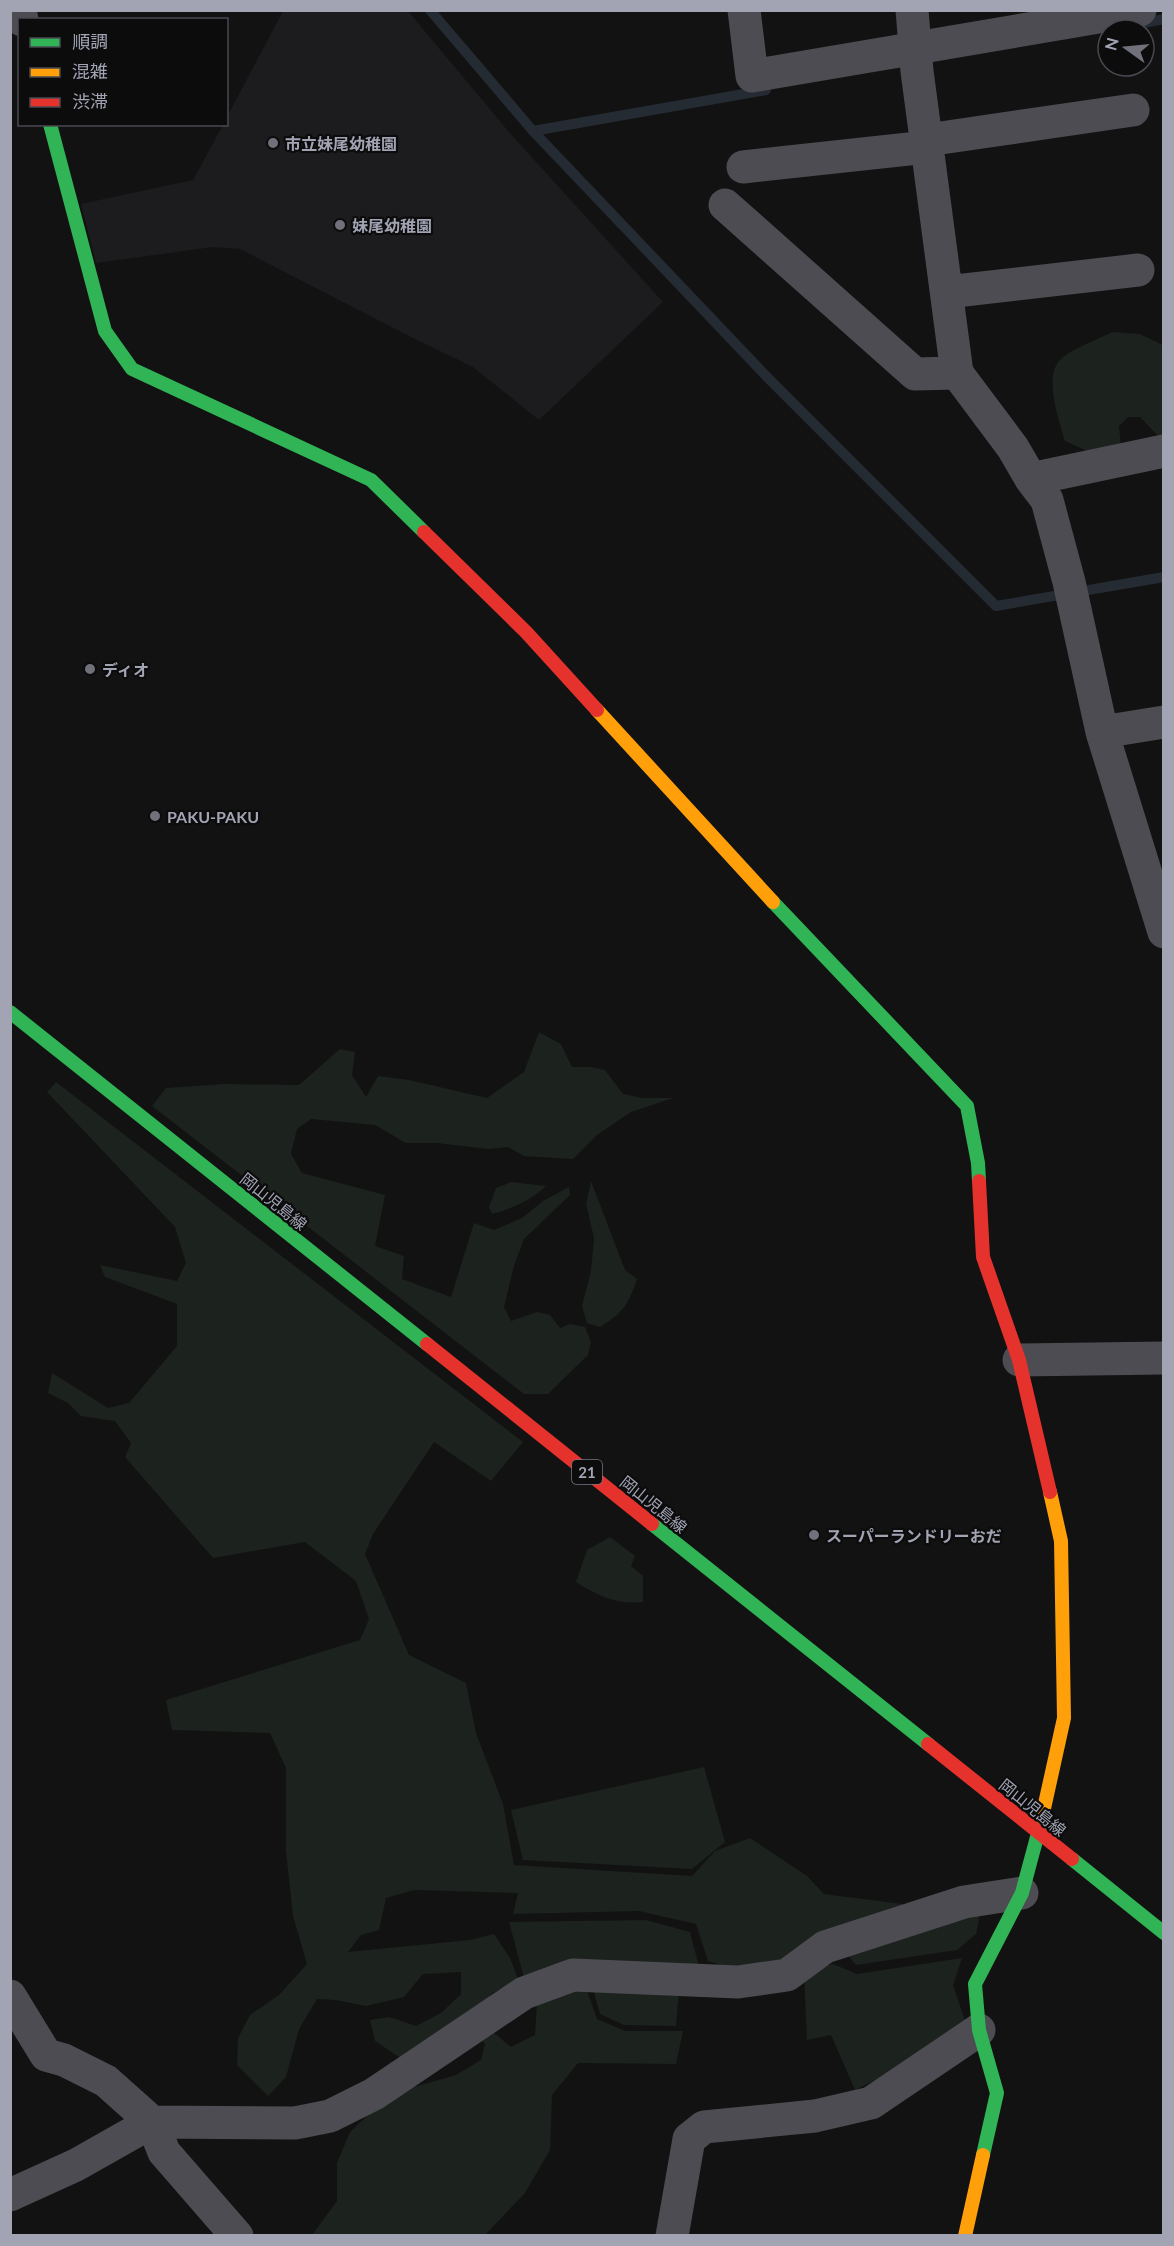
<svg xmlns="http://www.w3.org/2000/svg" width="1174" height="2246" font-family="Lato,'Noto Sans JP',sans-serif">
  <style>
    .built { fill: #1c1c1e }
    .green { fill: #1c221d }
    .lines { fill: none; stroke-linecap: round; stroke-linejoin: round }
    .stream { stroke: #252b33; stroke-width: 10 }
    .street { stroke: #4c4c52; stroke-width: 33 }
    .fast { stroke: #30b455; stroke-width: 14 }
    .slow { stroke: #ff9f0a; stroke-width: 14 }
    .jam { stroke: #e5322d; stroke-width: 14 }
    .poi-dot { fill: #70717b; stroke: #0c0c0d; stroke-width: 2 }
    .labels { text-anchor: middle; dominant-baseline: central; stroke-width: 4.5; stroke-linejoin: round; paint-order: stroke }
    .shield { fill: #0c0c0d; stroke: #757682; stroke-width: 1.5 }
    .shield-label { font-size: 15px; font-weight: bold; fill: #a2a4b4 }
    .poi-label { font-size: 16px; font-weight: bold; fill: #a2a4b4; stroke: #0c0c0d; text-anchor: start }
    .street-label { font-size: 16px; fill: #a2a4b4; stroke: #0c0c0d }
  </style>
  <rect width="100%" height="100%" fill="#121212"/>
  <!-- built -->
  <path class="built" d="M 283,11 L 408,11 L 509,132 L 663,302 L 539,420 L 473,367 L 413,338 L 240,249 L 213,247 L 96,263 L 81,204 L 193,180 L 223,125 L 226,124 L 227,117 Z"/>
  <!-- green -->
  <path class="green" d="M 1112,332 L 1140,334 L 1163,345 L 1163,435 L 1159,437 L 1140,417 L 1128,417 L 1119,426 L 1121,447 L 1096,455 L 1065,441 C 1059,420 1042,374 1062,358 C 1074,348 1097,340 1112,332 Z
    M 539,1032 L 561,1044 L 572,1067 L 590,1067 L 605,1070 L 623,1094 L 643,1098 L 673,1098 L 631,1112 L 597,1135 L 573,1159 L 524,1156 L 508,1147 L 488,1149 L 437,1143 L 406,1143 L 375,1125 L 311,1119 L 297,1129 L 291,1154 L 302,1173 L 385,1195 L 375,1246 L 404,1256 L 402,1279 L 451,1297 L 474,1223 L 494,1230 L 522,1218 L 543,1201 L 569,1187 L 570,1195 L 524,1239 L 514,1266 L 504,1307 L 511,1321 L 537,1312 L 550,1315 L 560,1328 L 570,1324 L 585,1327 L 591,1342 L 588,1355 L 548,1394 L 524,1394 L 152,1106 L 166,1088 L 224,1084 L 299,1085 L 340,1049 L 355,1052 L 352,1075 L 366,1097 L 378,1076 L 409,1080 L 487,1098 L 524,1072 Z
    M 56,1082 L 523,1442 L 491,1481 L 434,1442 L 373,1534 L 365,1554 L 409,1655 L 466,1683 L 476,1733 L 503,1804 L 514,1865 L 692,1876 L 715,1851 L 750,1838 L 807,1876 L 824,1894 L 980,1914 L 976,1934 L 957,1950 L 856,1965 L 826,1929 L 785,1959 L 731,1968 L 708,1961 L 696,1924 L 639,1911 L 513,1914 L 518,1893 L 414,1890 L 386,1898 L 379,1930 L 361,1935 L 348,1952 L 470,1940 L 494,1934 L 510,1958 L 518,1979 L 491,1994 L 492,2031 L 511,2047 L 535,2035 L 537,2002 L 586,1987 L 597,2019 L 625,2031 L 683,2031 L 676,2064 L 578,2063 L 552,2095 L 550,2150 L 525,2193 L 485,2235 L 312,2235 L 337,2201 L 337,2163 L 350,2132 L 372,2111 L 410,2088 L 456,2075 L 481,2060 L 485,2044 L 462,2019 L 405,2061 L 375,2041 L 370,2020 L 389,2017 L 416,2026 L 441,2013 L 461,1994 L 461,1972 L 423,1974 L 404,1997 L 366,2006 L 335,2000 L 317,1999 L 299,2029 L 286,2077 L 268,2096 L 237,2065 L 238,2038 L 250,2015 L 279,1995 L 307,1964 L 293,1916 L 286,1852 L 286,1768 L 270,1733 L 172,1730 L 166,1700 L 360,1640 L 369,1619 L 356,1581 L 305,1542 L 213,1558 L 125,1457 L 131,1443 L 115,1421 L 81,1416 L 68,1403 L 48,1393 L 52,1373 L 108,1408 L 129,1403 L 177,1346 L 177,1304 L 105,1277 L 100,1265 L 177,1281 L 186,1263 L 175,1227 L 47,1092 Z
    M 591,1181 L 625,1270 L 637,1279 C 628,1305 624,1312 600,1327 L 587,1323 L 582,1306 L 591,1271 L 594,1238 L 586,1204 Z
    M 511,1182 L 546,1186 C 532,1200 511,1209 492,1214 L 489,1207 L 496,1188 Z
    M 610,1537 L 635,1556 L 631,1566 L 643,1576 L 643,1602 C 617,1605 598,1596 576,1582 L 587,1550 Z
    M 704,1767 L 725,1842 L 692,1869 L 523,1860 L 511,1810 Z
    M 646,1920 L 690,1932 L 700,1970 L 524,1978 L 509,1922 Z
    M 962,1958 L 953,1985 L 965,2021 L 911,2063 L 855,2090 L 831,2035 L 807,2040 L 804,1972 L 833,1964 L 857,1974 Z
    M 591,1982 L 679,1991 L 676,2026 L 624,2025 L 600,2014 Z"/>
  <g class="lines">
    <!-- stream -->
    <path class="stream" d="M 430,10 L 533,131 L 769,379 L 996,606 L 1164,577
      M 1139,24 L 1164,19
      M 533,131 L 766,90"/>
    <!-- street -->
    <path class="street" d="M 20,10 L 22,20
      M 744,10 L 752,76 L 1140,10
      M 912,10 L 917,71 L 957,373 L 1013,448 L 1031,479 L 1047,500 L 1069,582 L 1102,732
      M 927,140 L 1133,110
      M 743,167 L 927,147
      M 725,205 L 915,374 L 957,373
      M 947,292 L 1138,270
      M 1031,479 L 1164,451
      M 1164,722 L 1102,732 L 1164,932
      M 1019,1360 L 1164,1358
      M 10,1996 L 46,2055 L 64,2060 L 106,2081 L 152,2122 L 164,2152 L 237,2236
      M 10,2195 L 76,2165 L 152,2122 L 295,2123 L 330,2116 L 374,2094 L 524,1993 L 573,1975 L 738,1982 L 787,1975 L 825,1947 L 964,1902 L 1022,1893
      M 672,2236 L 689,2139 L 704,2127 L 815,2116 L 871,2103 L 979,2030"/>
    <!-- fast -->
    <path class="fast" d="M 50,124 L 105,331 L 132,369 L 371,480 L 424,532
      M 773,902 L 967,1106 L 978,1163 L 979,1181
      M 10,1012 L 427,1344
      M 652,1524 L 928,1744
      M 1072,1859 L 1164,1933
      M 983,2155 L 997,2093 L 979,2030 L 975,1984 L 1022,1893 L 1041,1822"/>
    <!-- slow -->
    <path class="slow" d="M 597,710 L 773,902
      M 1041,1822 L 1064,1718 L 1061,1541 L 1050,1492
      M 965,2236 L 983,2155"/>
    <!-- jam -->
    <path class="jam" d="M 424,532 L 526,632 L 597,710
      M 979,1181 L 983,1257 L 1019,1360 L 1050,1492
      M 427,1344 L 652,1524
      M 928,1744 L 1072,1859"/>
  </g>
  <!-- markers -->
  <g class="poi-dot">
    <circle cx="273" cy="143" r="6"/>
    <circle cx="340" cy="225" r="6"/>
    <circle cx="90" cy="669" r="6"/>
    <circle cx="155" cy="816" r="6"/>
    <circle cx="814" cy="1535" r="6"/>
  </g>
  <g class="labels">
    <!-- shield labels -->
    <rect class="shield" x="572" y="1460" width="30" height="24" rx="4.5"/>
    <g class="shield-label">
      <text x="587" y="1472">21</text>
    </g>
    <!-- poi labels -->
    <g class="poi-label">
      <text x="285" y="143">市立妹尾幼稚園</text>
      <text x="352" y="225">妹尾幼稚園</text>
      <text x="102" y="669">ディオ</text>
      <text x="167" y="816">PAKU-PAKU</text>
      <text x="826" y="1535">スーパーランドリーおだ</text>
    </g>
    <!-- street labels -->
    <g class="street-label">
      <text transform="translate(274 1201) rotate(39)">岡山児島線</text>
      <text transform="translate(654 1504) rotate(39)">岡山児島線</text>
      <text transform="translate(1033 1807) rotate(39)">岡山児島線</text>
    </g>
  </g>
  <!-- border -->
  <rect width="1174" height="2246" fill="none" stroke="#a2a4b4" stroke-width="24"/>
  <!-- legend -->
  <rect x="18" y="18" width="210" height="108" fill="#0c0c0d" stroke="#484950" stroke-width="1.5"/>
  <rect x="30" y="38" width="30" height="9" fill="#30b455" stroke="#484950" stroke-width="1.5"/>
  <text x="72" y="48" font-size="18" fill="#a2a4b4">順調</text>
  <rect x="30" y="68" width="30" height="9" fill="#ff9f0a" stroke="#484950" stroke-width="1.5"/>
  <text x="72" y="78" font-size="18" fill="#a2a4b4">混雑</text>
  <rect x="30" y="98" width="30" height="9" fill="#e5322d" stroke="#484950" stroke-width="1.5"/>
  <text x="72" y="108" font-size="18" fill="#a2a4b4">渋滞</text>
  <!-- north arrow -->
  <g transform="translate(1126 48) rotate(285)"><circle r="28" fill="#0c0c0d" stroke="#484950" stroke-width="1.5"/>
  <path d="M0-4.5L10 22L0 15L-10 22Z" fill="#70717b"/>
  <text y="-9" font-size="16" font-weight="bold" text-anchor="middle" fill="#a2a4b4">N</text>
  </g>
</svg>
